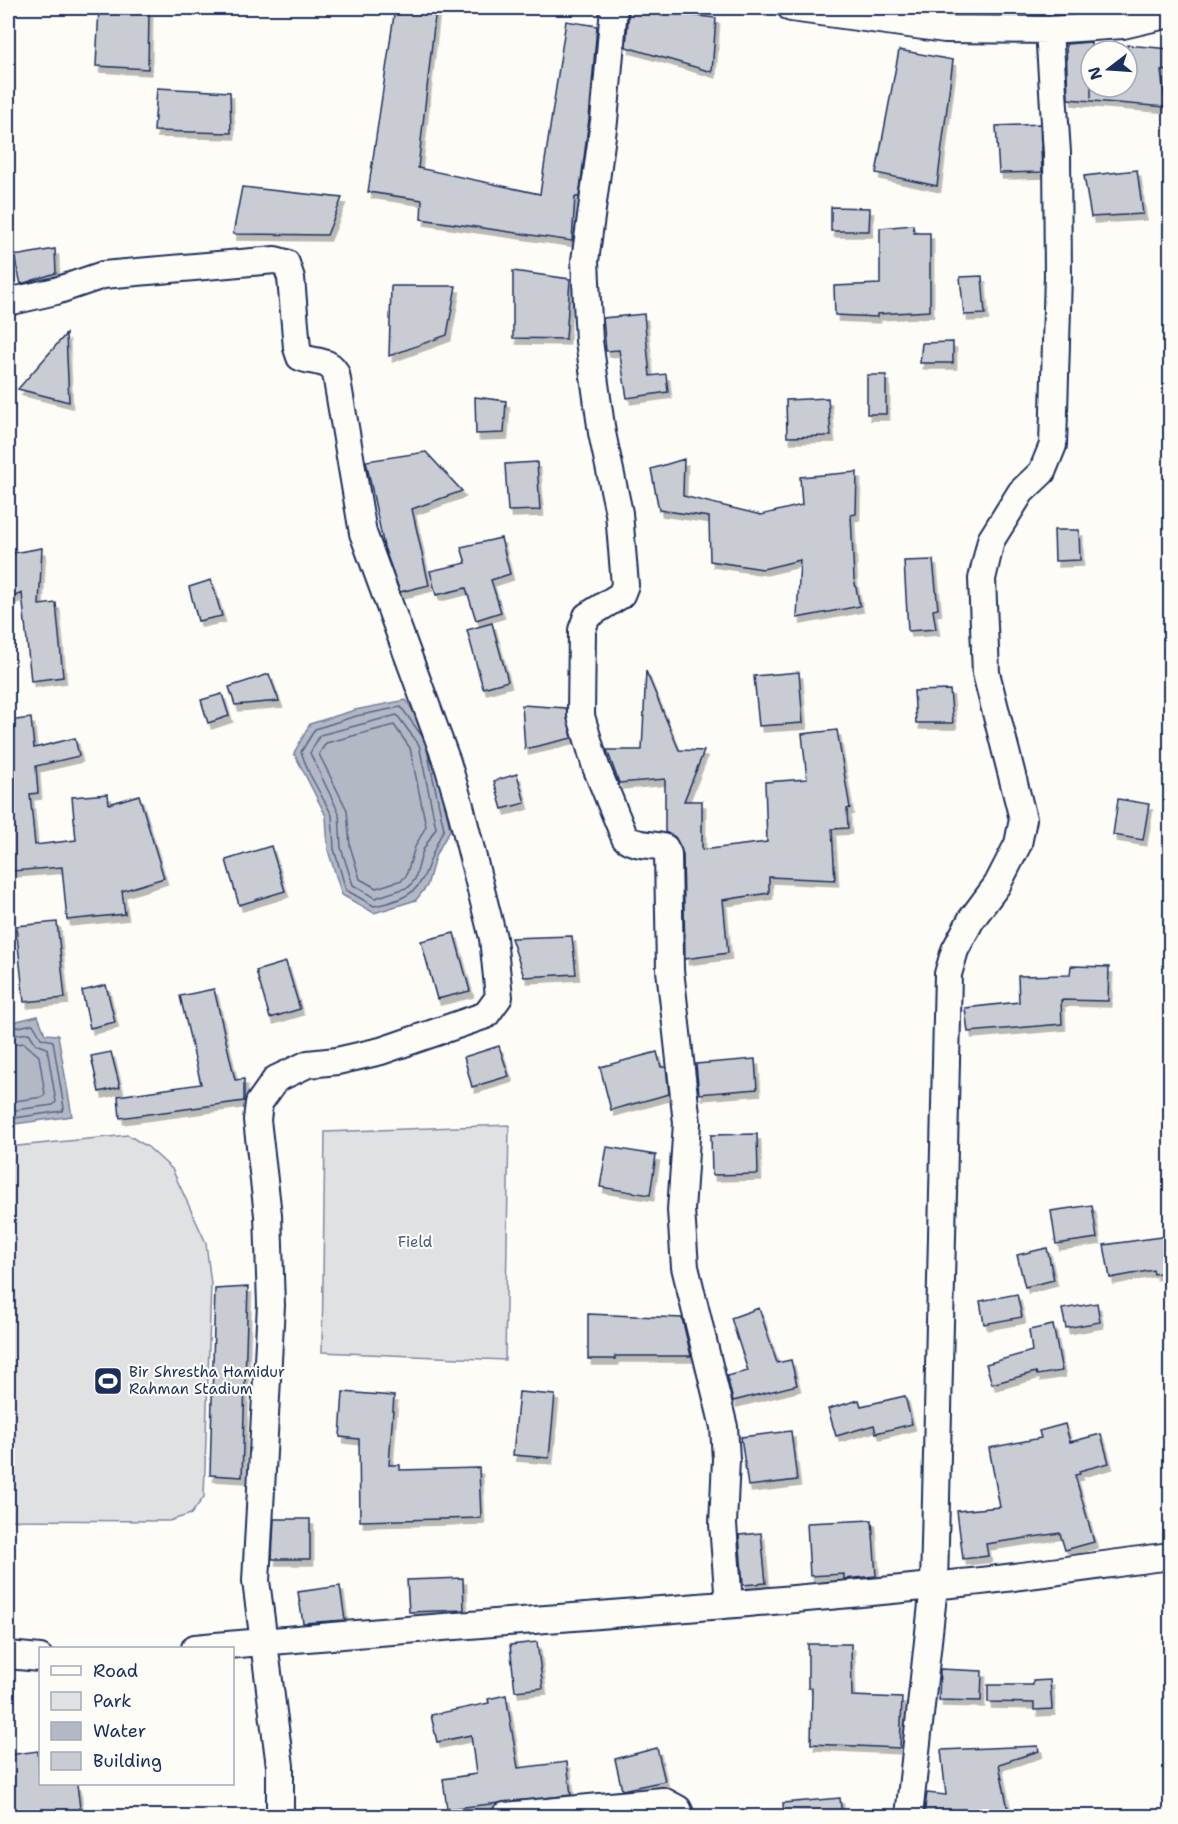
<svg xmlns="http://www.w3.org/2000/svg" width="1178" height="1824" font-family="'Shantell Sans',sans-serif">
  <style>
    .green { fill: #e0e1e3; stroke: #7e88a0; stroke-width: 1.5 }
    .water { fill: #b3b8c5; stroke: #76819c; stroke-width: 1.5 }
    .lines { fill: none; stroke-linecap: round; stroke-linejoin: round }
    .shore { stroke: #586687; stroke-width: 1.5 }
    .building { fill: #c9ccd3; stroke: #1b2f5e; stroke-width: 1.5; filter: url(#shadow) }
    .minor-casing { stroke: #1b2f5e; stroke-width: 30 }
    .minor { stroke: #fdfcf7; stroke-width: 26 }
    .labels { text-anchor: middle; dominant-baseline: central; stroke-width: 4.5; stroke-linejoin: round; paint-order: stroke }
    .park-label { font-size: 15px; fill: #4c5c7f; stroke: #fdfcf7 }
    .poi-label { font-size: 15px; fill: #1b2f5e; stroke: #fdfcf7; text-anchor: start }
  </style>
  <defs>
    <filter id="shadow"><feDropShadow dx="3.5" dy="6" stdDeviation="0" flood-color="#0004"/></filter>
  </defs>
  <rect width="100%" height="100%" fill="#fdfcf7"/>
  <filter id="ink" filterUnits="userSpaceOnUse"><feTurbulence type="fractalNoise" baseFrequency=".0167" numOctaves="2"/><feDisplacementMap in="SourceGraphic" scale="12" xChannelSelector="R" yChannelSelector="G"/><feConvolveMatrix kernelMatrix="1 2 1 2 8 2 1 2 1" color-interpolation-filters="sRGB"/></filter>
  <g filter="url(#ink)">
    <!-- green -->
    <path class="green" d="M 509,1125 L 505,1360 L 322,1352 L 325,1132 Z
      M 128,1135 L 148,1147 L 172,1169 L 206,1243 L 211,1284 L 204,1497 L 191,1514 L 169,1521 L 8,1520 L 8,1147 Z"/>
    <!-- water -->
    <path class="water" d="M 406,700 L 432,740 L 450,830 L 436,854 L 427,886 L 416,900 L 374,913 L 342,895 L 328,850 L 326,816 L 294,753 L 310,724 L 355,710 Z
      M 38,1016 L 45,1034 L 58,1035 L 72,1116 L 8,1125 L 8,1023 Z"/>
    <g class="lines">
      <!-- shore -->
      <path class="shore" d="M 397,715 L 419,745 L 436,828 L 423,850 L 415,879 L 409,887 L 375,898 L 353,885 L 341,848 L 339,813 L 310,753 L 320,735 Z
        M 394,725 L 410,748 L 426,826 L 415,847 L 406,876 L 402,880 L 376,888 L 360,879 L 350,846 L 347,810 L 319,754 L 326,743 Z
        M 422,736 L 401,707 L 356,716 L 315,729 L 301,752 L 309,773 L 332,815 L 334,849 L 346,890 L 374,906 C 433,895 419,874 444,829 L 427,750
        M 8,1029 L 33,1024 L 41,1038 L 53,1041 L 64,1108 L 62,1111 L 8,1119
        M 8,1036 L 29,1033 L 36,1044 L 47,1048 L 56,1102 L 53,1105 L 8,1111
        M 8,1045 L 24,1043 L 39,1056 L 45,1094 L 43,1097 L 8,1102"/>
    </g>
    <!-- building -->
    <path class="building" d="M 99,8 L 137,8 L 149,11 L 148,69 L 96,66 Z
      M 395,8 L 436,8 L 418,168 L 540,194 L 566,21 L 597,26 L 589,119 L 579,197 L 575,197 L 572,241 L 421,219 L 422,200 L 368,192 Z
      M 629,8 L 716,18 L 712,72 L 626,47 Z
      M 1091,42 L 1091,98 L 1091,87 L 1127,87 L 1127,45 L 1170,49 L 1170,70 L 1161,71 L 1166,107 L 1068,99 L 1066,44 Z
      M 899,50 L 953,60 L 937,186 L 876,173 Z
      M 157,88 L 230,92 L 231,133 L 154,131 Z
      M 1040,124 L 1042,172 L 999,173 L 996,126 Z
      M 1137,170 L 1143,214 L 1091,217 L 1084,176 Z
      M 242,187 L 342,198 L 327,235 L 233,234 Z
      M 831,207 L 870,208 L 869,231 L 831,231 Z
      M 913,225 L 914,233 L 930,233 L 930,311 L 877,314 L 877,317 L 835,315 L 834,286 L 880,284 L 880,228 Z
      M 55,249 L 56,273 L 21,284 L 14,256 Z
      M 513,271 L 570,279 L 566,339 L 513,338 Z
      M 982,276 L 985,314 L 964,315 L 960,277 Z
      M 391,286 L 456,286 L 447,335 L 389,356 Z
      M 644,314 L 650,376 L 666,374 L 668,392 L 627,398 L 619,350 L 606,351 L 603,318 Z
      M 66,334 L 69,402 L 18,389 Z
      M 953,342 L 953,363 L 920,363 L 922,343 Z
      M 867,375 L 886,375 L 886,414 L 867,414 Z
      M 475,397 L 506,401 L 504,433 L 476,434 Z
      M 828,398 L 831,436 L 787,437 L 786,400 Z
      M 426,452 L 462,491 L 412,509 L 429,585 L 400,592 L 384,547 L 366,461 Z
      M 684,459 L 683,496 L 761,515 L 802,505 L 800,477 L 857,472 L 856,514 L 851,515 L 854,579 L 860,606 L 797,618 L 800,560 L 763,569 L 710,561 L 709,517 L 659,510 L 651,469 Z
      M 537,462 L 540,510 L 508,511 L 505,464 Z
      M 1054,530 L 1079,530 L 1080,560 L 1055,561 Z
      M 501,538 L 510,574 L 491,580 L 501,612 L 476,620 L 466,588 L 436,595 L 430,571 L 466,563 L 461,547 Z
      M 42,548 L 39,605 L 56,603 L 63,677 L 31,681 L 22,593 L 8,599 L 8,554 Z
      M 933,560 L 938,609 L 933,610 L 936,629 L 908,631 L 904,561 Z
      M 211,580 L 222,616 L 198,621 L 189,587 Z
      M 492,623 L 508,681 L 483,688 L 467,630 Z
      M 646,671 L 679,750 L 704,751 L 684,801 L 702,801 L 702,850 L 767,842 L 765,782 L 807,779 L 802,734 L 837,730 L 850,808 L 847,809 L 848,828 L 832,829 L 835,880 L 769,877 L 769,893 L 723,900 L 728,953 L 685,959 L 683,854 L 675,837 L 665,832 L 665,779 L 619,783 L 607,750 L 642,750 Z
      M 799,672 L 803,723 L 759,726 L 754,676 Z
      M 269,674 L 279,701 L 235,705 L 229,687 Z
      M 950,690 L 953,723 L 916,723 L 914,691 Z
      M 222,694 L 229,716 L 208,723 L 201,700 Z
      M 522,705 L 566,708 L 572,738 L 525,749 Z
      M 31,718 L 34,748 L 75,738 L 79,756 L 36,766 L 38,793 L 30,794 L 35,845 L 76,840 L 72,797 L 108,794 L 109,804 L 139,795 L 164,878 L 122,891 L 125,914 L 67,920 L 62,867 L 12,871 L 8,832 L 8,721 Z
      M 517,774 L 525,803 L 502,809 L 494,781 Z
      M 1118,799 L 1149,804 L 1143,840 L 1113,835 Z
      M 271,846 L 285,891 L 239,905 L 226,860 Z
      M 57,922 L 65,998 L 24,1002 L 16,926 Z
      M 454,933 L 470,991 L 437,999 L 421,941 Z
      M 572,936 L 576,974 L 524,977 L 511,938 Z
      M 286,962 L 300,1009 L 270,1018 L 256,971 Z
      M 1071,966 L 1109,967 L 1108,1001 L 1061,1000 L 1062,1024 L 968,1032 L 965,1008 L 1019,1002 L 1018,976 L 1070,975 Z
      M 106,985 L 115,1022 L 90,1028 L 82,991 Z
      M 214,989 L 235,1080 L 244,1079 L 244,1101 L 120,1118 L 118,1096 L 201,1084 L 180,996 Z
      M 499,1046 L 509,1076 L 472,1087 L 464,1057 Z
      M 111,1052 L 120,1087 L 99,1092 L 91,1056 Z
      M 657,1052 L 661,1067 L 666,1067 L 669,1094 L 611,1110 L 600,1067 Z
      M 755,1059 L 757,1089 L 699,1094 L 696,1064 Z
      M 757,1134 L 758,1174 L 712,1175 L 711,1135 Z
      M 607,1147 L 656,1155 L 650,1195 L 600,1187 Z
      M 1092,1205 L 1097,1238 L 1056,1244 L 1051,1211 Z
      M 1168,1236 L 1170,1271 L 1154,1274 L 1153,1270 L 1110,1278 L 1104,1245 Z
      M 1047,1248 L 1054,1280 L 1025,1287 L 1017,1255 Z
      M 248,1287 L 242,1477 L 210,1475 L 215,1289 Z
      M 1017,1294 L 1022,1317 L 984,1324 L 980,1301 Z
      M 1097,1303 L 1100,1322 L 1066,1328 L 1062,1309 Z
      M 759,1308 L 777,1363 L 791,1360 L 797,1385 L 733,1401 L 727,1376 L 748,1371 L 731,1318 Z
      M 588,1314 L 682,1318 L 691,1356 L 615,1356 L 615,1359 L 588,1359 Z
      M 1053,1325 L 1062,1371 L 1037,1375 L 1036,1372 L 992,1384 L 986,1364 L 1032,1351 L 1029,1330 Z
      M 343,1392 L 394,1396 L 389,1465 L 400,1465 L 400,1470 L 479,1468 L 481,1518 L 360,1521 L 359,1439 L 340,1437 Z
      M 519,1392 L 555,1395 L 549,1458 L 513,1455 Z
      M 905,1396 L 912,1424 L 876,1433 L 874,1425 L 836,1436 L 828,1409 L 859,1400 L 861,1406 Z
      M 1065,1424 L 1070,1442 L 1101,1434 L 1109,1463 L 1079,1471 L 1080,1474 L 1075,1475 L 1094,1542 L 1065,1550 L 1060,1533 L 986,1544 L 988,1556 L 963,1559 L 957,1511 L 1000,1507 L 989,1448 L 1041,1438 L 1039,1431 Z
      M 791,1431 L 797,1480 L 748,1486 L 741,1437 Z
      M 274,1519 L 310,1519 L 310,1559 L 272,1559 Z
      M 872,1520 L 876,1576 L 844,1579 L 844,1574 L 810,1576 L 807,1523 Z
      M 761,1533 L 766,1583 L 743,1585 L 739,1535 Z
      M 463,1578 L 464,1610 L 409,1612 L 407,1580 Z
      M 340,1586 L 345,1620 L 303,1623 L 298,1592 Z
      M 537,1642 L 543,1688 L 515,1691 L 510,1645 Z
      M 808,1644 L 851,1644 L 852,1696 L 902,1698 L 900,1748 L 811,1744 L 812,1688 L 808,1688 Z
      M 940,1669 L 982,1671 L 981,1701 L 939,1700 Z
      M 1050,1680 L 1052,1709 L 1034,1710 L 1034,1703 L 988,1702 L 988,1685 L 1033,1685 L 1033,1681 Z
      M 506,1695 L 518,1768 L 567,1762 L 571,1795 L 447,1809 L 443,1779 L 476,1774 L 471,1735 L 437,1742 L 431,1715 L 489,1703 L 488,1699 Z
      M 1038,1746 L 1039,1751 L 999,1764 L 1009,1814 L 995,1816 L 924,1816 L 927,1793 L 946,1795 L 941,1750 Z
      M 657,1748 L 665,1781 L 622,1790 L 615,1759 Z
      M 38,1751 L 40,1784 L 77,1784 L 81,1816 L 8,1816 L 8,1755 Z
      M 840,1798 L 842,1816 L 784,1816 L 783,1803 Z"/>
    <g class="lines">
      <!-- minor casing -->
      <g class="minor-casing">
        <path id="minor" d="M 614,8 L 604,121 L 585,261 L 589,341 L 602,433 L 619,513 L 625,585 L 621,595 L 587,616 L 582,630 L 581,716 L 596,767 L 625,838 C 638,847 651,843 665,848 L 668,854 L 670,970 L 687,1123 L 681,1210 L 685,1267 L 724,1427 L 726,1459 L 723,1524 L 729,1604
          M 791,8 L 945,29 L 1049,30
          M 8,302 L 56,291 L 103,275 L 275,260 L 286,263 L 291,278 L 297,348 L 300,357 C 314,363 330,359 336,374 L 363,533 L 447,762 L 460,806 L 493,938 L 499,997 L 486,1015 L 381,1051 L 337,1061 L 308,1064 L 276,1079 L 259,1103 L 257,1120 L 268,1215 L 271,1305 L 256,1581 L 280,1766 L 280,1816
          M 195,1648 C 450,1624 706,1610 961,1583 C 1031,1576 1101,1565 1170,1556
          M 8,1655 L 40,1658
          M 505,1816 L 663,1801 L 678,1809 L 681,1816
          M 909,1816 L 934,1586 L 948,974 L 955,950 L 971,920 L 997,885 L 1018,844 L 1023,819 L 986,673 L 982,579 L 991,540 L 1021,492 L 1042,472 L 1053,445 L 1058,275 L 1057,153 L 1049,30 L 1123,25 L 1170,14"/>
      </g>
      <!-- minor -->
      <use href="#minor" class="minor"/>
    </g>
  </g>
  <!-- icons -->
  <defs>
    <g id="stadium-square" transform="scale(1.5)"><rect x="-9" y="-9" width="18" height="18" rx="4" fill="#1b2f5e" stroke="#fdfcf7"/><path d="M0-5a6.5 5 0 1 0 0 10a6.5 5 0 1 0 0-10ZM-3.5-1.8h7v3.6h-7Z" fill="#fff"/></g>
  </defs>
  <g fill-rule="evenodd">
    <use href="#stadium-square" x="108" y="1381"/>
  </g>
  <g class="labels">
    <!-- park labels -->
    <g class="park-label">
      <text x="415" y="1242">Field</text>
    </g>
    <!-- poi labels -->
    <g class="poi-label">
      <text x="129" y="1372">Bir Shrestha Hamidur<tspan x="129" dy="17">Rahman Stadium</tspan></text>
    </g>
  </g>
  <!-- margin -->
  <rect width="1178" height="1824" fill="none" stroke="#fdfcf7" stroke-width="30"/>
  <rect x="15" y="15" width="1148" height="1794" fill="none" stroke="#1b2f5e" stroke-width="2" filter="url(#ink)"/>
  <!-- legend -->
  <rect x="39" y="1647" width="195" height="138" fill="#fdfcf7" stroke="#a3aaba" stroke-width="1.5"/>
  <rect x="51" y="1666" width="30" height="9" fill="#fdfcf7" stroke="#a3aaba" stroke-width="1.5"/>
  <text x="93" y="1677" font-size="18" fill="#1b2f5e">Road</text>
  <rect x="51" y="1692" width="30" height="18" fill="#e0e1e3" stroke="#a3aaba" stroke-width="1.5"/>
  <text x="93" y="1707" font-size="18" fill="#1b2f5e">Park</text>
  <rect x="51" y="1722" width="30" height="18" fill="#b3b8c5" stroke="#a3aaba" stroke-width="1.5"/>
  <text x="93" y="1737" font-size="18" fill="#1b2f5e">Water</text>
  <rect x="51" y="1752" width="30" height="18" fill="#c9ccd3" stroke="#a3aaba" stroke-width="1.5"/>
  <text x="93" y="1767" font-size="18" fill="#1b2f5e">Building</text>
  <!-- north arrow -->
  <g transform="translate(1109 69) rotate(253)"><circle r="28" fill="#fdfcf7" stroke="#a3aaba" stroke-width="1.5"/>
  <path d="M0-4.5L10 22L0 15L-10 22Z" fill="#1b2f5e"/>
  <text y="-9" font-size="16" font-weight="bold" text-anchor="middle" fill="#1b2f5e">N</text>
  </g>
</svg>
